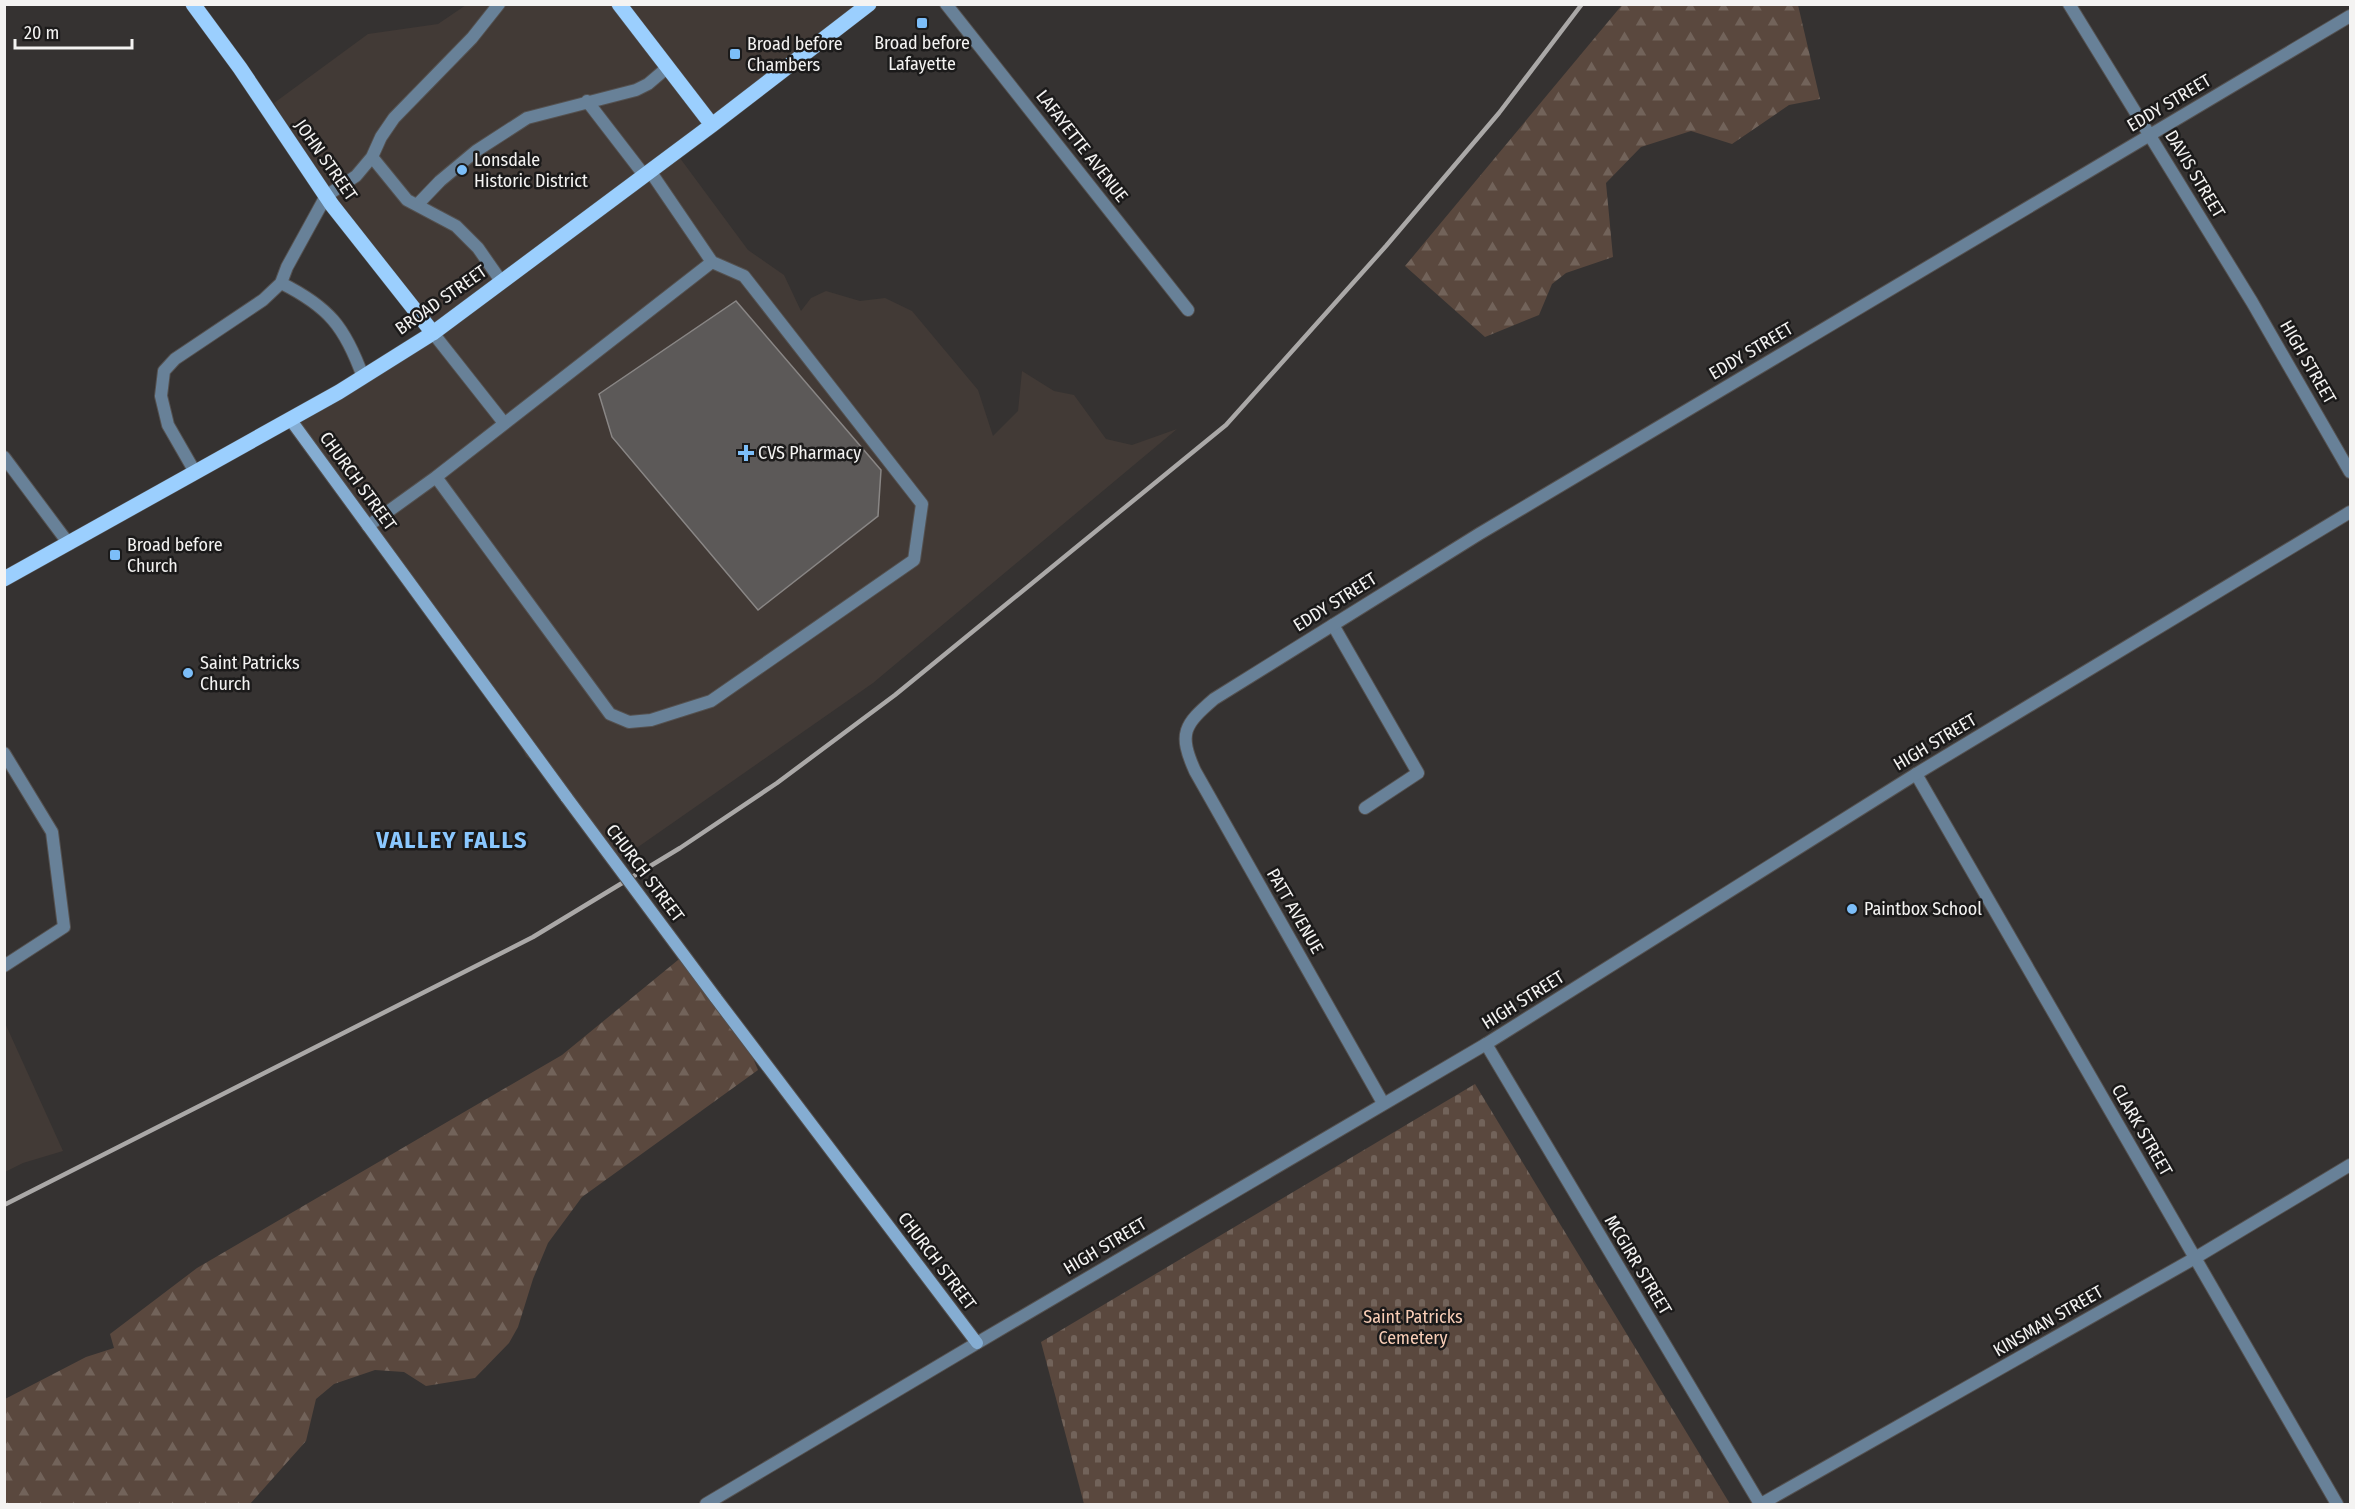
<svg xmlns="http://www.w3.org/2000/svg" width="2355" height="1509" font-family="'Fira Sans Condensed',sans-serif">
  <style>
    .built { fill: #423a36 }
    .forest { fill: url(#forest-firs) }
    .cemetery { fill: url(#cemetery-stones) }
    .building { fill: #5c5958; stroke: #898685; stroke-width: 1.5 }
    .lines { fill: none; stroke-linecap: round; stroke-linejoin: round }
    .service-casing { stroke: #545150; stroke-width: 14 }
    .minor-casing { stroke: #545150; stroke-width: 14 }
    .tertiary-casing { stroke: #545150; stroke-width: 14 }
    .secondary-casing { stroke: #545150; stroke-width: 14 }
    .primary-casing { stroke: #545150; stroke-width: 16 }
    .service { stroke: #688198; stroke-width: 12 }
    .minor { stroke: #688198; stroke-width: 12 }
    .tertiary { stroke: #688198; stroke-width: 12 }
    .secondary { stroke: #85add2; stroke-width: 12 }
    .primary { stroke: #9bcffe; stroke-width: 15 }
    .rail { stroke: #aaa8a7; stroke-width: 4.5 }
    .secondary-bridge-casing { stroke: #545150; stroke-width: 14; stroke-linecap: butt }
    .secondary-bridge { stroke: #85add2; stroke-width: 12 }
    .poi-dot { fill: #7cbef9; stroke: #1b1a1a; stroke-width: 2 }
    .labels { text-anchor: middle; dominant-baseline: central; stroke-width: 5; stroke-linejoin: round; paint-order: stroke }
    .poi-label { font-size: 18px; fill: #f4f3f2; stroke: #1b1a1a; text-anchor: start }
    .street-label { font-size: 18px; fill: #f4f3f2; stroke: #1b1a1a }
    .park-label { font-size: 18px; fill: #f9ceb7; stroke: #1b1a1a }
    .district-label { font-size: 24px; font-weight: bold; letter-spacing: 1.5px; fill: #8ac7fe; stroke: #1b1a1a }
  </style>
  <defs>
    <pattern id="forest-firs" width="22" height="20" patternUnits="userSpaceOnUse" patternTransform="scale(1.5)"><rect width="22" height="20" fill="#5a483e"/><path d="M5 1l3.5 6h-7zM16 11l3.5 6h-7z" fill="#72635a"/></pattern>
    <pattern id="cemetery-stones" width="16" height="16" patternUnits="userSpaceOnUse" patternTransform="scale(1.5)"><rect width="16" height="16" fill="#5a483e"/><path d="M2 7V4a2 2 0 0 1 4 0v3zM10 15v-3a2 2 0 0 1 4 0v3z" fill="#72635a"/></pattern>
  </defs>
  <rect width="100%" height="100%" fill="#353231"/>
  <!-- built -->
  <path class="built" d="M 466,5 L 859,5 L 702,123 L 674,150 L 748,250 L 784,275 L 801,311 L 811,298 L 826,291 L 860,301 L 885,298 L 912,311 L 978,390 L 993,436 L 1018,411 L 1022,371 L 1054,391 L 1074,395 L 1106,439 L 1132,445 L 1177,429 L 873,683 L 618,861 L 603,859 L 598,847 L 532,760 L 526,757 L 520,742 L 290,425 L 426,331 L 289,129 L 274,103 L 368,34 L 438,24 Z
    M 5,1023 L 63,1151 L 23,1163 L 5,1172 Z"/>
  <!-- forest -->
  <path class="forest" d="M 1622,5 L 1798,5 L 1820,99 L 1789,105 L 1732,144 L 1691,131 L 1641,147 L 1606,183 L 1613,257 L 1566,273 L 1552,284 L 1539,315 L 1485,337 L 1405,266 Z
    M 687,959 L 753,1058 L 758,1070 L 582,1197 L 548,1243 L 533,1279 L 518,1327 L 509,1343 L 475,1378 L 426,1386 L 404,1372 L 375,1370 L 334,1384 L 316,1399 L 306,1441 L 250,1504 L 5,1504 L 5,1399 L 86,1357 L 114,1348 L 110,1334 L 197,1268 L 562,1055 L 678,960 Z"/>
  <!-- cemetery -->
  <path class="cemetery" d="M 1475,1084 L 1730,1504 L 1084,1504 L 1041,1342 Z"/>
  <!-- building -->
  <path class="building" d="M 736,301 L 881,470 L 878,516 L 758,610 L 612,437 L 599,394 Z"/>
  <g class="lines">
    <!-- service casing -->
    <g class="service-casing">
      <path id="service" d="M 587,101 L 644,175
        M 372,157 L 407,200 L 456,226 L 478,248 L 501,281
        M 650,171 L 712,262 L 744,276 L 922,504 L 914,560 L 711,701 L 651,720 L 629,722 L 610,714 L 436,477 L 712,262
        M 417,205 L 440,181 L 476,151 L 527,118 L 636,90 L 648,84 L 668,67
        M 281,283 C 329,307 345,327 363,377
        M 433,333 L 504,423
        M 195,472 L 168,425 L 161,396 L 164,371 L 175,359 L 263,300 L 281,283 L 287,267 L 326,196 L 356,176 L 372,157 L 381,137 L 394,118 L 472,38 L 499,4
        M 368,526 L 436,477
        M 1333,625 L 1418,773 L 1365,808
        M 4,753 L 52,832 L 64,927 L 4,966"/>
    </g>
    <!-- minor casing -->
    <g class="minor-casing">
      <path id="minor" d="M 946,4 L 1188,310
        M 2069,4 L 2252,302 L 2350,472
        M 4,457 L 69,544
        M 1916,774 L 2337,1504
        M 1486,1044 L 1760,1504
        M 1383,1103 L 1195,771 C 1178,733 1184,725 1214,699 L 1479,534 L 2350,16
        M 1761,1504 L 2195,1258 L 2350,1165"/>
    </g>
    <!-- tertiary casing -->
    <g class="tertiary-casing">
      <path id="tertiary" d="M 706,1504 L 977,1343 L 1486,1044 L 1916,774 L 2350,512"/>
    </g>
    <!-- secondary casing -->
    <g class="secondary-casing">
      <path id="secondary" d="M 290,419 L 567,798
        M 715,997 L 977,1343"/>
    </g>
    <!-- primary casing -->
    <g class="primary-casing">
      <path id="primary" d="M 193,4 L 240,68 L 332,205 L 433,333
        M 619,4 L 712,125
        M 4,579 L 339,392 L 433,333 L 712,125 L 869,4"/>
    </g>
    <!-- service -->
    <use href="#service" class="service"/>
    <!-- minor -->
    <use href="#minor" class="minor"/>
    <!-- tertiary -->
    <use href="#tertiary" class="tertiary"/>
    <!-- secondary -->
    <use href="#secondary" class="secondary"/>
    <!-- primary -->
    <use href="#primary" class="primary"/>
    <!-- rail -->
    <path class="rail" d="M 4,1205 L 533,937 L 680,848 L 777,783 L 895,695 L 1226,425 L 1386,246 L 1499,113 L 1582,4"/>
    <!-- secondary-bridge casing -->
    <g class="secondary-bridge-casing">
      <path id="secondary-bridge" d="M 567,798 L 715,997"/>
    </g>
    <!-- secondary-bridge -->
    <use href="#secondary-bridge" class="secondary-bridge"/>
  </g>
  <!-- markers -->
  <g class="poi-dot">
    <rect x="916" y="17" width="12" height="12" rx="3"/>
    <rect x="729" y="48" width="12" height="12" rx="3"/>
    <circle cx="462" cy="170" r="6"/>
    <path d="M743 444h6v6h6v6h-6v6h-6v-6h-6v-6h6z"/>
    <rect x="109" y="549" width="12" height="12" rx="3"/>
    <circle cx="188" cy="673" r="6"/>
    <circle cx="1852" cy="909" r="6"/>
  </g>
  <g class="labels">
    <!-- poi labels -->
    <g class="poi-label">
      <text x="922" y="43" text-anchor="middle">Broad before<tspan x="922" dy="21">Lafayette</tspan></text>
      <text x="747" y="44">Broad before<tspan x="747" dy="21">Chambers</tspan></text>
      <text x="474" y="160">Lonsdale<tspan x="474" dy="21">Historic District</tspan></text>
      <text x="758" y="453">CVS Pharmacy</text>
      <text x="127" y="545">Broad before<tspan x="127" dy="21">Church</tspan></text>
      <text x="200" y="663">Saint Patricks<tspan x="200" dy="21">Church</tspan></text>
      <text x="1864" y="909">Paintbox School</text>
    </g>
    <!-- street labels -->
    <g class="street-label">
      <text transform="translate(2169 103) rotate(-31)">EDDY STREET</text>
      <text transform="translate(1082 146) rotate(52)">LAFAYETTE AVENUE</text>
      <text transform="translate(326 160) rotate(55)">JOHN STREET</text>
      <text transform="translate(2195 174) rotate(59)">DAVIS STREET</text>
      <text transform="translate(441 300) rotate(-35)">BROAD STREET</text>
      <text transform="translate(1751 351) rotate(-31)">EDDY STREET</text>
      <text transform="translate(2308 362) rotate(60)">HIGH STREET</text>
      <text transform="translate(358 481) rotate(54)">CHURCH STREET</text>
      <text transform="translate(1335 602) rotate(-32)">EDDY STREET</text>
      <text transform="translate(1935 742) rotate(-31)">HIGH STREET</text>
      <text transform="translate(645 873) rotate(53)">CHURCH STREET</text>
      <text transform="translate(1295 911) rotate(60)">PATT AVENUE</text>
      <text transform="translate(1523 1000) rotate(-32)">HIGH STREET</text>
      <text transform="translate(2142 1130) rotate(60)">CLARK STREET</text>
      <text transform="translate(1105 1246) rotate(-31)">HIGH STREET</text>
      <text transform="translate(937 1261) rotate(53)">CHURCH STREET</text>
      <text transform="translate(1638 1265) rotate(59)">MCGIRR STREET</text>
      <text transform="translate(2048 1321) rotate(-30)">KINSMAN STREET</text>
    </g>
    <!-- park labels -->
    <g class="park-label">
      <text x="1413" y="1317">Saint Patricks<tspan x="1413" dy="21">Cemetery</tspan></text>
    </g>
    <!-- district labels -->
    <g class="district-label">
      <text x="452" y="840">VALLEY FALLS</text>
    </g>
  </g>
  <!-- border -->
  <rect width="2355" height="1509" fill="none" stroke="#f4f3f2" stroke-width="12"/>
  <!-- scale -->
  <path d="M15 39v9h117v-9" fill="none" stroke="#f4f3f2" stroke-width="3"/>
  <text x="24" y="39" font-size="18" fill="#f4f3f2" stroke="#1b1a1a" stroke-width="4.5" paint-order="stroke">20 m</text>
</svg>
